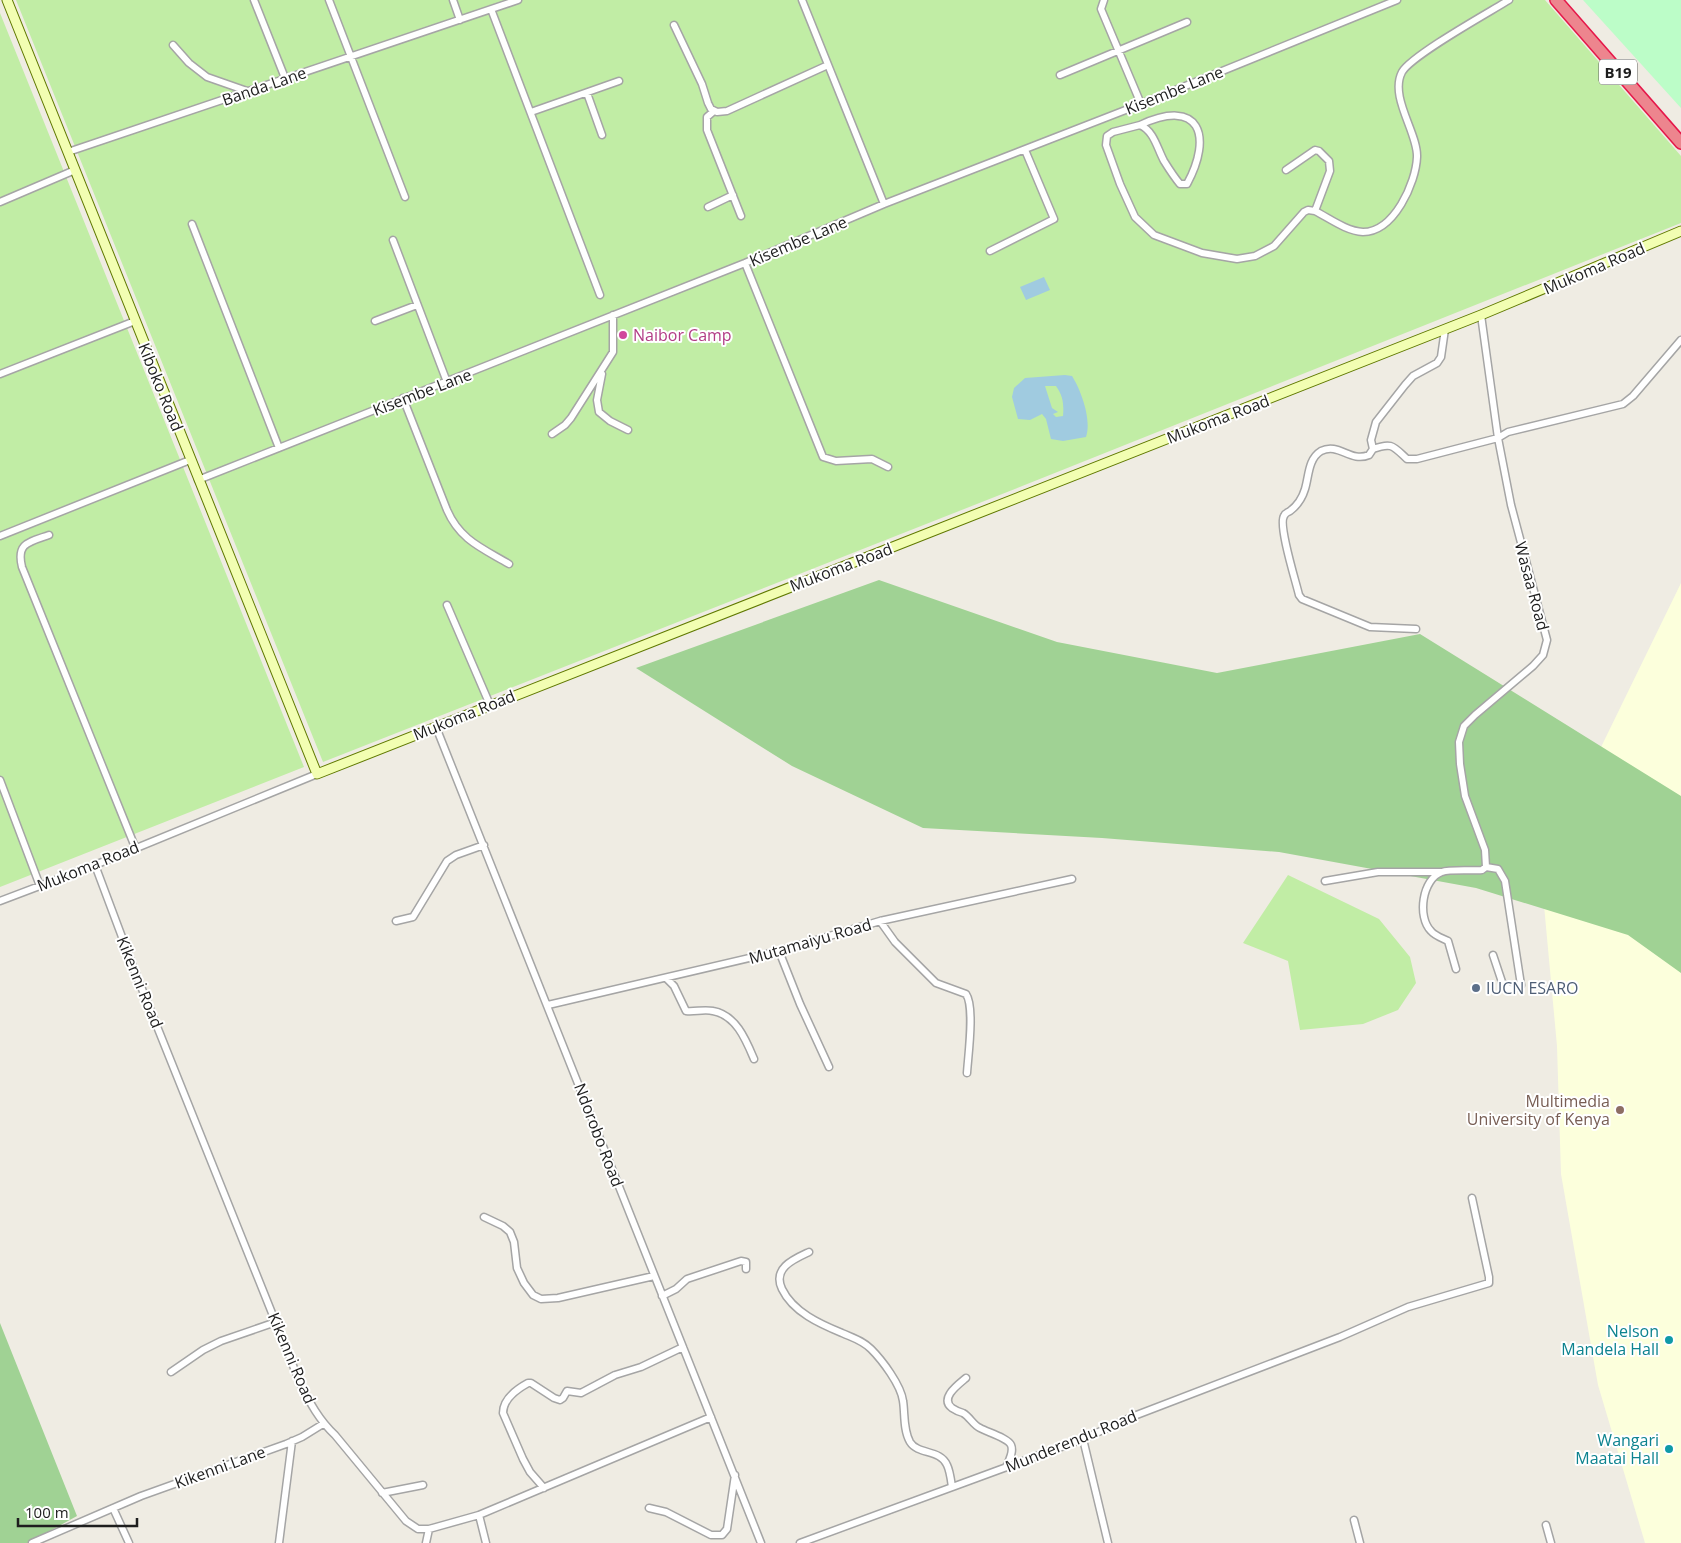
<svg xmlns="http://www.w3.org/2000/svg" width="1681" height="1543" font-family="'Open Sans',sans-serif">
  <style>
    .education { fill: #fcffdc }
    .grass { fill: #c1eda5 }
    .forest { fill: #a0d294 }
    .park { fill: #bcfdc8 }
    .water { fill: #a0cbe0; fill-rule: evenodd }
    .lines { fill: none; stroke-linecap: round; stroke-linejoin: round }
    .street-casing { stroke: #a5a5a5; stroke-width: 9 }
    .secondary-casing { stroke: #607900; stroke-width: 11 }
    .highway-casing { stroke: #e5184a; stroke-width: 14 }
    .street { stroke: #fff; stroke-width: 6 }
    .secondary { stroke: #f2feb2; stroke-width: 9 }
    .highway { stroke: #ed858e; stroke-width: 11 }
    .hotel-dot { fill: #d1479c; stroke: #fff; stroke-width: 2 }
    .service-dot { fill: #5c6f8a; stroke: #fff; stroke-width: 2 }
    .education-dot { fill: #8d6e63; stroke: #fff; stroke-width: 2 }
    .culture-dot { fill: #0f9aa8; stroke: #fff; stroke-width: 2 }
    .labels { text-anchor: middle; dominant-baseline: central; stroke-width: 4; stroke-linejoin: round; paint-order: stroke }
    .shield { fill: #fff; stroke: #626262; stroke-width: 1 }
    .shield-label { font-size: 15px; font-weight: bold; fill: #1e1e1e }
    .street-label { font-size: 16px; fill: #1e1e1e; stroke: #fff }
    .hotel-label { font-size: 16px; fill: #b23c85; stroke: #fff; text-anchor: start }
    .service-label { font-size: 16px; fill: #4e5e75; stroke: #fff; text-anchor: start }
    .education-label { font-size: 16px; fill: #785e54; stroke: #fff; text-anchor: end }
    .culture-label { font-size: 16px; fill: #0d838f; stroke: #fff; text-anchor: end }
  </style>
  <rect width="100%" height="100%" fill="#efece3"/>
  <!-- education -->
  <path class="education" d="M 1681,583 L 1681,1543 L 1645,1543 L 1598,1385 L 1561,1174 L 1557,1046 L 1540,862 L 1584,782 Z"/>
  <!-- grass -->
  <path class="grass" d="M 16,0 L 1545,0 L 1681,156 L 1681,223 L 987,500 L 323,762 Z
    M 0,13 L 304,767 L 0,887 Z
    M 1288,875 L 1379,919 L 1410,957 L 1416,983 L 1398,1010 L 1363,1024 L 1300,1030 L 1288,961 L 1243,943 Z"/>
  <!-- forest -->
  <path class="forest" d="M 879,580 L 1057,642 L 1217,673 L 1420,634 L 1681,796 L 1681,973 L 1628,935 L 1476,888 L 1279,852 L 1102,838 L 923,828 L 792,766 L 636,668 Z
    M 0,1323 L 77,1516 L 28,1543 L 0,1543 Z"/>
  <!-- park -->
  <path class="park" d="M 1583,0 L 1681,0 L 1681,108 Z"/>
  <!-- water -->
  <path class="water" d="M 1044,277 L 1050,290 L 1026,300 L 1020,287 Z
    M 1065,375 L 1072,376 C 1081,390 1092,420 1086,437 L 1063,441 L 1051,439 L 1046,419 L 1042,414 L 1030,420 L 1018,419 L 1012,397 L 1014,388 L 1025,378 ZM 1045,386 L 1056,386 C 1063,396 1064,404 1063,416 L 1056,417 L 1053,414 L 1058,412 L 1052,408 Z"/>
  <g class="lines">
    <!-- street casing -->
    <g class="street-casing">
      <path id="street" d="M 254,0 L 285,78
        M 329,0 L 405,197
        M 453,0 L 460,20
        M 802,0 L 884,204
        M 1104,0 L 1101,9 L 1141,104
        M 491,9 L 600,295
        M 674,25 L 702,84 L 708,103 L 711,109 L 717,112 L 727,111 L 828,65
        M 173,45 L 189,63 L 207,77 L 247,91
        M 1060,75 L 1187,22
        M 587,93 L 602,135
        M 714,111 L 707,117 L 707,130 L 741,216
        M 531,112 L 619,81
        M 1140,125 C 1200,97 1213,136 1187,184 L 1180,184 C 1174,177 1169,169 1164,161 C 1157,148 1154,131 1140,125 L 1113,132 L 1107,136 L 1106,145 L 1120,184 L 1135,217 L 1154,235 L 1202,253 L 1237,259 L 1255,256 L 1274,246 L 1304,212 L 1308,210 L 1315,211 C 1329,218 1346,231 1363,232 C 1394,232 1416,183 1417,157 C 1418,133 1389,97 1402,72 C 1412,55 1488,13 1509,0
        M 68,152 L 518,0
        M 1286,170 L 1315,150 L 1319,151 L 1329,161 L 1330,171 L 1315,211
        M 0,202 L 75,170
        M 708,207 L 733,195
        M 192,224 L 279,448
        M 393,240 L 447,382
        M 990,251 L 1054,219 L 1025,150
        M 745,263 L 823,457 L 836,461 L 872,459 L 888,467
        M 375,321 L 417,305
        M 0,374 L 135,321
        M 602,374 L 597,400 L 599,412 L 610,421 L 628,430
        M 403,398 L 447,510 C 460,540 482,548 509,564
        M 552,434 L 565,425 L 571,418 L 613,352 L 613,315
        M 1373,449 C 1392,442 1393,446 1407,459 L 1417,459 L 1498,438 L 1508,432 L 1623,404 L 1633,396 L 1681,340
        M 198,480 L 745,263 L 884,204 L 1141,104 L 1397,0
        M 49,535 C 29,542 16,543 22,567 L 135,847
        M 0,536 L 190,460
        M 447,605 L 490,705
        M 1416,629 L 1370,627 L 1302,599 L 1299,595 C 1296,582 1278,525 1284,516 C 1286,512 1287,513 1290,511 C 1298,505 1302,499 1305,489 C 1309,476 1308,459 1321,451 C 1339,442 1350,463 1369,455 L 1373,449 L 1371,440 L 1376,422 L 1405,385 L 1413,376 L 1437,363 L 1441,357 L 1445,329
        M 436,727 L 761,1543
        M 0,780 L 40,886
        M 95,865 L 134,969 L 300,1383 C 310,1403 319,1420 335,1435 L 406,1521 L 418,1529 L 429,1529 L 479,1515 L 711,1417
        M 1486,867 L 1498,869 L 1505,881 L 1521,985 L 1510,990 L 1502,982 L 1493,955
        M 1325,881 L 1378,872 L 1442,872
        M 0,901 L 95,865 L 317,774
        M 396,921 L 413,917 L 447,861 L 456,855 L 484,845
        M 880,921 L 895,942 L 936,983 L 966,994 C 975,1007 968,1056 967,1073
        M 779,951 L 800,1004 L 829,1067
        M 1456,969 L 1448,941 C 1442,938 1435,936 1431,931 C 1417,917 1422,879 1442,872 C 1449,869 1473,871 1482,870 L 1486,867 L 1485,850 L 1465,796 L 1460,764 L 1459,742 L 1464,726 L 1475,715 L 1533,666 L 1543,655 L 1547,640 L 1511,505 L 1498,438 L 1481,315
        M 666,978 L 674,986 L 686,1011 C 695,1012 704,1009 713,1011 C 736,1015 746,1040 754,1059
        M 548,1005 L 779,951 L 880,921 L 1072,879
        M 484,1217 L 503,1226 L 510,1232 L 514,1242 L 517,1268 L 524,1283 L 533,1295 L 541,1299 L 558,1298 L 654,1276
        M 809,1252 C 794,1259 772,1268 782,1289 C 793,1312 820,1324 842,1333 C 853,1338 862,1340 871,1349 C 882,1360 901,1385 903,1401 C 905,1413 903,1430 910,1442 C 918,1455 940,1449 947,1465 C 950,1471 951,1480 952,1487
        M 662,1296 L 676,1289 L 687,1279 L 741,1261 L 746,1262 L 746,1269
        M 171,1372 L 203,1350 L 221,1341 L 276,1322
        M 966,1378 C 959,1384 939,1398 952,1408 C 955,1410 959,1412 963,1413 C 970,1417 973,1425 980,1428 C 987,1432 1008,1438 1011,1445 C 1014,1452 1009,1460 1006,1467
        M 1083,1439 L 1108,1543
        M 544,1488 L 530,1472 L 523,1459 L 503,1413 C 503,1399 517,1389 528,1383 L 531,1383 L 554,1398 L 560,1400 L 563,1398 L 567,1391 L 581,1393 L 615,1375 L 641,1367 L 683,1347
        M 382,1493 L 423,1485
        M 113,1508 L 129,1543
        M 649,1508 L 666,1512 L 711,1535 L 722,1535 L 727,1529 L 735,1475
        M 479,1515 L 486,1543
        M 1354,1520 L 1360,1543
        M 1546,1525 L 1551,1543
        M 32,1543 L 141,1496 L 286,1444 L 302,1437 L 323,1424
        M 279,1543 L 292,1441
        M 426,1543 L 429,1529
        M 800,1543 L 1083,1439 L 1134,1416 L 1340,1337 L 1408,1307 L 1489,1283 L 1489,1277 L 1472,1198"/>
    </g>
    <!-- secondary casing -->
    <g class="secondary-casing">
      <path id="secondary" d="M 7,0 L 317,774 L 1481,315 L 1681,231"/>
    </g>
    <!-- highway casing -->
    <g class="highway-casing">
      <path id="highway" d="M 1556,0 L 1681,143"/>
    </g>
    <!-- street -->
    <use href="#street" class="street"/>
    <!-- secondary -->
    <use href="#secondary" class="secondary"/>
    <!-- highway -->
    <use href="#highway" class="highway"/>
  </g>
  <!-- markers -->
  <circle class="hotel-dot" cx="623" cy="335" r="5"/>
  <circle class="service-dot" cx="1476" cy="988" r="5"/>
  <circle class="education-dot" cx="1620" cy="1110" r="5"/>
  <g class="culture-dot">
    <circle cx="1669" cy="1340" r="5"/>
    <circle cx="1669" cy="1449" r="5"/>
  </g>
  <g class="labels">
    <!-- shield labels -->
    <rect class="shield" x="1599" y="59.5" width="38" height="25" rx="4"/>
    <g class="shield-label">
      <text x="1618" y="72">B19</text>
    </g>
    <!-- street labels -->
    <g class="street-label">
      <text transform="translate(264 86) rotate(-19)">Banda Lane</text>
      <text transform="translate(1174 90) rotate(-22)">Kisembe Lane</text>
      <text transform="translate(798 241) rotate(-23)">Kisembe Lane</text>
      <text transform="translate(1594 268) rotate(-23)">Mukoma Road</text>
      <text transform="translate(161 387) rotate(68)">Kiboko Road</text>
      <text transform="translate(422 392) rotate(-21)">Kisembe Lane</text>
      <text transform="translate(1218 419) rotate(-21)">Mukoma Road</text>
      <text transform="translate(841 567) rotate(-21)">Mukoma Road</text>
      <text transform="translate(1532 586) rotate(75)">Wasaa Road</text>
      <text transform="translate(464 715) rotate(-22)">Mukoma Road</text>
      <text transform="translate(88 866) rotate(-22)">Mukoma Road</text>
      <text transform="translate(810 941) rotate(-16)">Mutamaiyu Road</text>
      <text transform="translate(140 982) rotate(68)">Kikenni Road</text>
      <text transform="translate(599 1135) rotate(69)">Ndorobo Road</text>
      <text transform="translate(292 1358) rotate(67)">Kikenni Road</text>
      <text transform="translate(1071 1441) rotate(-22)">Munderendu Road</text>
      <text transform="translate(220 1467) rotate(-20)">Kikenni Lane</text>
    </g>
    <!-- hotel labels -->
    <g class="hotel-label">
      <text x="633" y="335">Naibor Camp</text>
    </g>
    <!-- service labels -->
    <g class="service-label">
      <text x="1486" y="988">IUCN ESARO</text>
    </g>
    <!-- education labels -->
    <g class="education-label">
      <text x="1610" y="1101">Multimedia<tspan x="1610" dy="18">University of Kenya</tspan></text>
    </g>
    <!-- culture labels -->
    <g class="culture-label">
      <text x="1659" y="1331">Nelson<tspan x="1659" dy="18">Mandela Hall</tspan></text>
      <text x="1659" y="1440">Wangari<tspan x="1659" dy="18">Maatai Hall</tspan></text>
    </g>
  </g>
  <!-- scale -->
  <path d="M18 1518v8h119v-8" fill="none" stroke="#1e1e1e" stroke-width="2.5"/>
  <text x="25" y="1518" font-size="15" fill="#1e1e1e" stroke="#ffffff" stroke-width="4" paint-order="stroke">100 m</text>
</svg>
